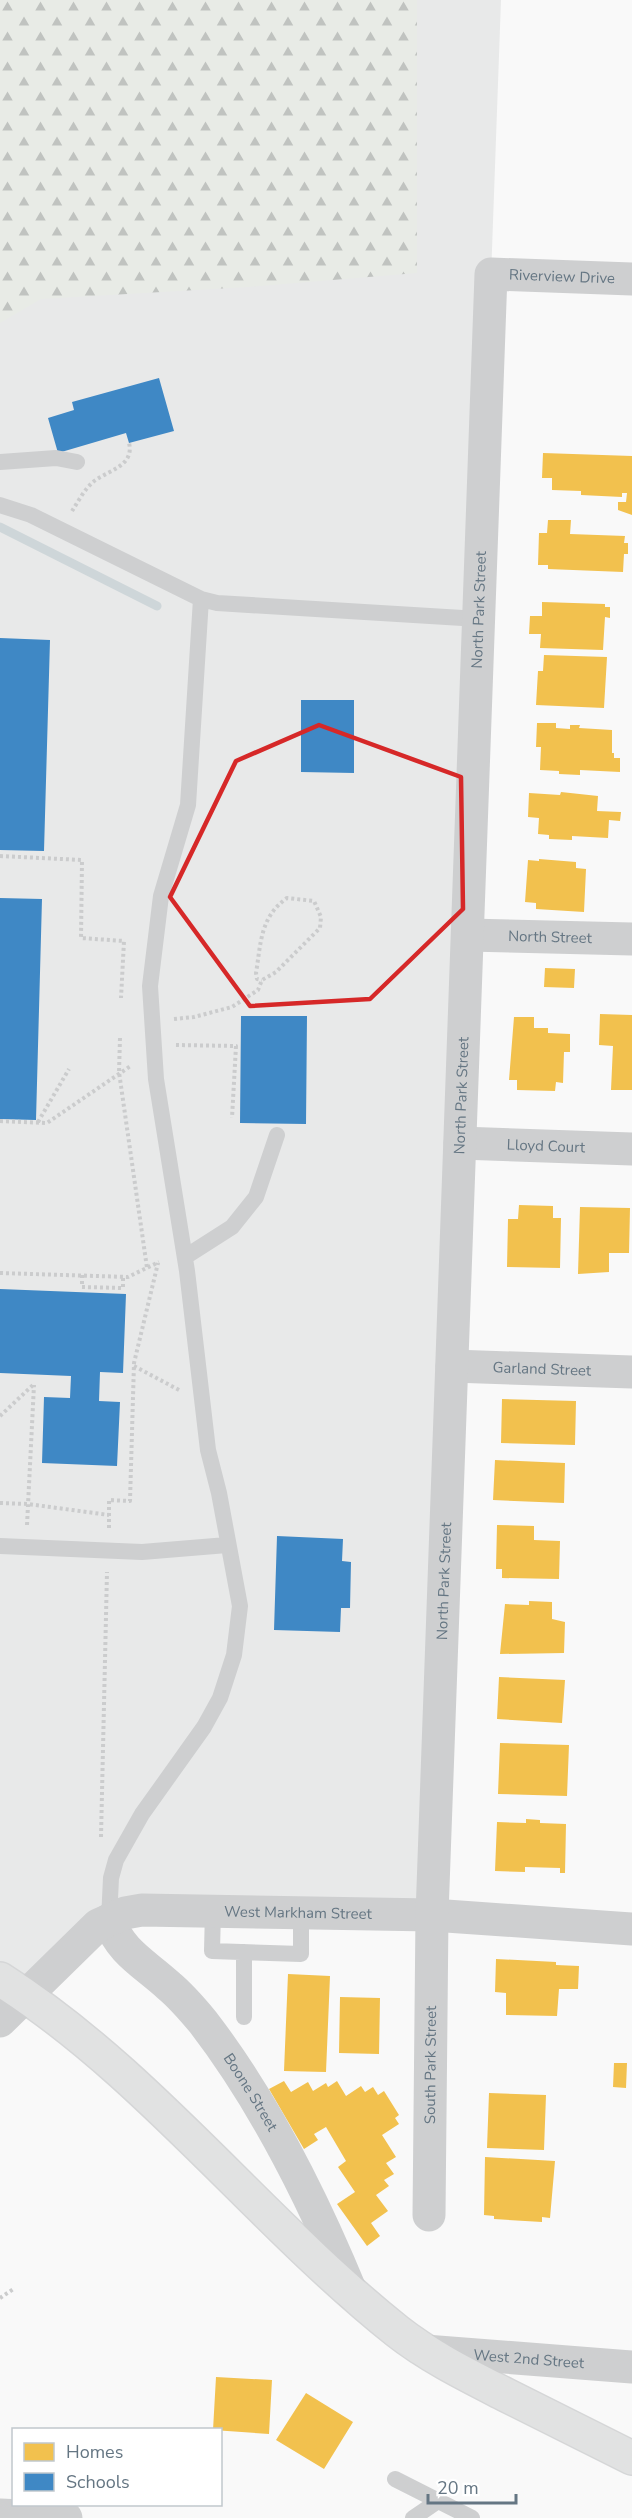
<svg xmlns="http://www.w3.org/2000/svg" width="632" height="2518" font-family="'Nunito Sans',sans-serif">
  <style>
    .built { fill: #e8e9e9 }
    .forest { fill: url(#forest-firs) }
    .homes { fill: #f2c14e }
    .schools { fill: #3f88c5 }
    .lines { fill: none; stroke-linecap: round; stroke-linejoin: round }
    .stream { stroke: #ced6d9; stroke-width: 9 }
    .secondary-casing { stroke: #d5d6d7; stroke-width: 36 }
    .path { stroke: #cbcccd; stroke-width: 4; stroke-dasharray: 3 3; stroke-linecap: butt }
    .lane { stroke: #cecfd0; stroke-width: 16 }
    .street { stroke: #cecfd0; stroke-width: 33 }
    .secondary { stroke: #e1e2e2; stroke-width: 33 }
    .marked { fill: none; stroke: #d62828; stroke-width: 4.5; stroke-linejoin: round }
    .labels { text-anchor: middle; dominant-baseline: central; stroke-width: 6; stroke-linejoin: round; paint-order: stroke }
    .street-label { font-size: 15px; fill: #657683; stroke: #fff }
  </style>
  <defs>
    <pattern id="forest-firs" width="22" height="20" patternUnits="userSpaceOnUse" patternTransform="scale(1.5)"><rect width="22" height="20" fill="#e8ebe6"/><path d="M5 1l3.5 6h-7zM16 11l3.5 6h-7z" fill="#c0c3c0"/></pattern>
  </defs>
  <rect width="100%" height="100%" fill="#f9f9f9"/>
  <!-- built -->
  <path class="built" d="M 0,0 L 501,0 L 432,1915 L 109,1920 L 25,1995 L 0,1979 Z"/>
  <!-- forest -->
  <path class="forest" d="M 0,0 L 417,0 L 417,273 L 248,287 L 41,299 L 0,323 Z"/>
  <!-- homes -->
  <path class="homes" d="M 543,453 L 632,456 L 632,515 L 618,510 L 618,502 L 626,502 L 627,493 L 622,493 L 622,497 L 581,495 L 581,491 L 552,490 L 552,478 L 542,478 Z
    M 548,520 L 571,520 L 570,534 L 625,536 L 624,543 L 628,543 L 628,554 L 624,554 L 623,572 L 548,569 L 548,565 L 538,565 L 539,533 L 547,533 Z
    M 542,602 L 605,604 L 605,607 L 610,607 L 610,618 L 605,617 L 603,650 L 540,648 L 541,634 L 529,634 L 530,616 L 542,616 Z
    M 544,655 L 607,657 L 604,708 L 536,705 L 538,671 L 543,671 Z
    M 537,723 L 556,723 L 556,728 L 570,729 L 570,725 L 580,725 L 579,728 L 612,730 L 612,753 L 614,753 L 614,758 L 620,758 L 620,772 L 580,770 L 580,775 L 559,774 L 559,771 L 540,770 L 541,747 L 536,747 Z
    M 561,792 L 598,796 L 597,811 L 621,812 L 620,821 L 609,820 L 608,838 L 572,836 L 572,840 L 549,839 L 549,835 L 538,834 L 539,818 L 528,817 L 529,793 L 560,795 Z
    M 539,859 L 576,862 L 576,868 L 586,869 L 584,912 L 536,909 L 536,903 L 525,902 L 528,860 L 539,861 Z
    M 545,968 L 575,969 L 574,988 L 544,987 Z
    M 600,1014 L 632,1015 L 632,1090 L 611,1090 L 613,1046 L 599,1045 Z
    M 514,1017 L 534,1017 L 534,1028 L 548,1028 L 548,1033 L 570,1034 L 570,1052 L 564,1052 L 563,1083 L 556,1082 L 555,1091 L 517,1090 L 517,1080 L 509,1080 Z
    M 519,1205 L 553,1206 L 553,1218 L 561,1218 L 560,1268 L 507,1267 L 508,1219 L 518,1219 Z
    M 580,1207 L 630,1208 L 629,1253 L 609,1253 L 609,1272 L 578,1274 Z
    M 502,1399 L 576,1401 L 575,1445 L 501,1443 Z
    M 495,1460 L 565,1463 L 564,1503 L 493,1500 Z
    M 497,1525 L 534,1526 L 534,1540 L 560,1541 L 559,1579 L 502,1578 L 502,1569 L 496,1569 Z
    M 529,1601 L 552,1602 L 552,1619 L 565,1622 L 564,1653 L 500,1654 L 505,1604 L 529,1605 Z
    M 499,1677 L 565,1680 L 562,1723 L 497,1719 Z
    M 500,1743 L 569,1745 L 567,1796 L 498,1794 Z
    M 526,1819 L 540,1820 L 540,1823 L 566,1824 L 565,1873 L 560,1873 L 560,1868 L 525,1867 L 525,1872 L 495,1871 L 497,1822 L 526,1823 Z
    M 496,1959 L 556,1962 L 556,1965 L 579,1966 L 578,1989 L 559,1989 L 557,2016 L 506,2015 L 506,1993 L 495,1992 Z
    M 288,1974 L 330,1976 L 326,2072 L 284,2071 Z
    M 340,1997 L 380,1998 L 379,2054 L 339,2053 Z
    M 614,2063 L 627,2063 L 626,2088 L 613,2087 Z
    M 284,2081 L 291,2092 L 308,2082 L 313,2091 L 326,2083 L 328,2087 L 337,2081 L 346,2096 L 361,2086 L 365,2092 L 373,2087 L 378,2095 L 384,2091 L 399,2115 L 395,2118 L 399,2124 L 382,2135 L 396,2157 L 386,2163 L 394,2174 L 384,2180 L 389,2186 L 376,2195 L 388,2211 L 371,2223 L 380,2236 L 367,2246 L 337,2204 L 355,2192 L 338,2167 L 346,2161 L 326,2127 L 314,2134 L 318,2140 L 304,2149 L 269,2089 Z
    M 489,2093 L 546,2095 L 544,2150 L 487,2148 Z
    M 485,2157 L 555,2161 L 550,2218 L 542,2217 L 542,2222 L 494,2219 L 494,2216 L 484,2215 Z
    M 216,2377 L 272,2380 L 269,2434 L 213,2430 Z
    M 306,2393 L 353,2422 L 324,2469 L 276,2440 Z"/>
  <!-- schools -->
  <path class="schools" d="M 159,378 L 174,431 L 129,443 L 126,433 L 58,453 L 48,418 L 74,410 L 72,402 Z
    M 0,638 L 50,640 L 44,851 L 0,850 Z
    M 301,700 L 354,700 L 354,773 L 301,772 Z
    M 0,898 L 42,899 L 36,1120 L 0,1119 Z
    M 241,1016 L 307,1016 L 306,1124 L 240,1123 Z
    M 0,1289 L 126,1294 L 123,1373 L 100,1372 L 99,1401 L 120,1402 L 117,1466 L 42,1463 L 44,1397 L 70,1398 L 71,1376 L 0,1373 Z
    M 277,1536 L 343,1539 L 342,1561 L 351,1562 L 350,1608 L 341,1608 L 340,1632 L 274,1630 Z"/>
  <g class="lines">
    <!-- stream -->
    <path class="stream" d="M 0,527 L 157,606"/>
    <!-- secondary casing -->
    <g class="secondary-casing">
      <path id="secondary" d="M 0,1979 C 147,2072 260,2222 397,2331 C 430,2357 469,2376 506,2395 C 548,2416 590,2437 632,2458"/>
    </g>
    <!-- path -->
    <path class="path" d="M 72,511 C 78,502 84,490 92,483 C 105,471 135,467 129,443
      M 0,856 L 82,860 L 81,938 L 124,941 L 121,998
      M 174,1019 L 194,1017 L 232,1007 L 258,990 L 262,980 L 276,972 L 320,928 L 321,917 L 314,901 L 287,898 C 260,917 261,943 256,973 L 257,979 L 262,980
      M 120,1038 L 119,1072 L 147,1268
      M 176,1045 L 236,1046 L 232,1118
      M 0,1121 L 47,1123 L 132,1065
      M 38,1122 L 69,1069
      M 0,1273 L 128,1277 L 159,1262
      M 82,1275 L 82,1287 L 123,1288 L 123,1276
      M 134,1366 L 179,1390
      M 0,1416 L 33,1385
      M 0,1503 L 28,1504 L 109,1515
      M 27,1525 L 34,1385
      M 109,1528 L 109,1500 L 130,1501 L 134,1363 L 158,1263
      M 101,1837 L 107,1572
      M 0,2298 L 15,2288"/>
    <!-- lane -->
    <path class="lane" d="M 0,462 L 56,458 L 77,462
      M 0,505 L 31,515 L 201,599 L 217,603 L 479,619
      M 185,1257 L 232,1227 L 256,1197 L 277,1135
      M 0,1546 L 142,1552 L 227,1545
      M 213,1910 L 212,1951 L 301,1954 L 301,1913
      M 109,1920 L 111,1878 L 116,1860 L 142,1814 L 204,1727 L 220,1698 L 234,1655 L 240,1606 L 219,1493 L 208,1450 L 187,1271 L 156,1079 L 150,986 L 161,896 L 188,805 L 201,599
      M 244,1952 L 244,2017
      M 395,2479 L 472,2518
      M 413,2518 L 438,2501"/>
    <!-- street -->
    <g class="street">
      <path id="s1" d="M 468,935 L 632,939"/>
      <path id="s2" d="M 460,1143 L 632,1149"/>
      <path id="s3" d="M 452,1366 L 632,1372"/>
      <path id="s4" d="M 109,1920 C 121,1953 144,1963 169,1986 C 181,1996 193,2010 203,2022 C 266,2104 313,2199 352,2294"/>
      <path id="s5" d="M 0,2021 L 98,1925 L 125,1913 L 142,1910 L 432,1915 L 632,1929"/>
      <path id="s6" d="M 429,2215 L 432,1915 L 491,274 L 632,279"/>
      <path id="s7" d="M 425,2351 L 632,2367"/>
      <path d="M 0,2515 L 66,2518"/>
    </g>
    <!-- secondary -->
    <use href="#secondary" class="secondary"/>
  </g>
  <!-- marked area -->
  <path class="marked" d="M 319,725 L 461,777 L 463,909 L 370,999 L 250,1006 L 170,897 L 236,761 Z"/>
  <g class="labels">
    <!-- street labels -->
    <g class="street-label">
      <text stroke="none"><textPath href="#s6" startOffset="2013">Riverview Drive</textPath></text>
      <text stroke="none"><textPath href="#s6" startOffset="1606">North Park Street</textPath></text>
      <text stroke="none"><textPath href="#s1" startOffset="82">North Street</textPath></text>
      <text stroke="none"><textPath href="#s6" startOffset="1120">North Park Street</textPath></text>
      <text stroke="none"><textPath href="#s2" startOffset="86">Lloyd Court</textPath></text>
      <text stroke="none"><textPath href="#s3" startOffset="90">Garland Street</textPath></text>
      <text stroke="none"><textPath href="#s6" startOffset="634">North Park Street</textPath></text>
      <text stroke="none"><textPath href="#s5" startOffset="340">West Markham Street</textPath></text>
      <text stroke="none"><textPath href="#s6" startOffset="150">South Park Street</textPath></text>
      <text stroke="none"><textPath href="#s4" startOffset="225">Boone Street</textPath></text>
      <text stroke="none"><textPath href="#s7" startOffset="104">West 2nd Street</textPath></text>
    </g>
  </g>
  <!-- legend -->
  <rect x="12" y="2428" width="210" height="78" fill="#ffffff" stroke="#c1c8cd" stroke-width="1.5"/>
  <rect x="24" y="2443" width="30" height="18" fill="#f2c14e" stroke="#c1c8cd" stroke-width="1.5"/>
  <text x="66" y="2458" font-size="18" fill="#657683">Homes</text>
  <rect x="24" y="2473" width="30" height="18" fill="#3f88c5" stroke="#c1c8cd" stroke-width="1.5"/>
  <text x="66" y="2488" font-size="18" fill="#657683">Schools</text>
  <!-- scale -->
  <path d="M428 2494v9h88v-9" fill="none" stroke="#657683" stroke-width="3"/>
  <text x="437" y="2494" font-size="18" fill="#657683" stroke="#ffffff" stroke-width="4.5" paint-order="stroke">20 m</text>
</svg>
